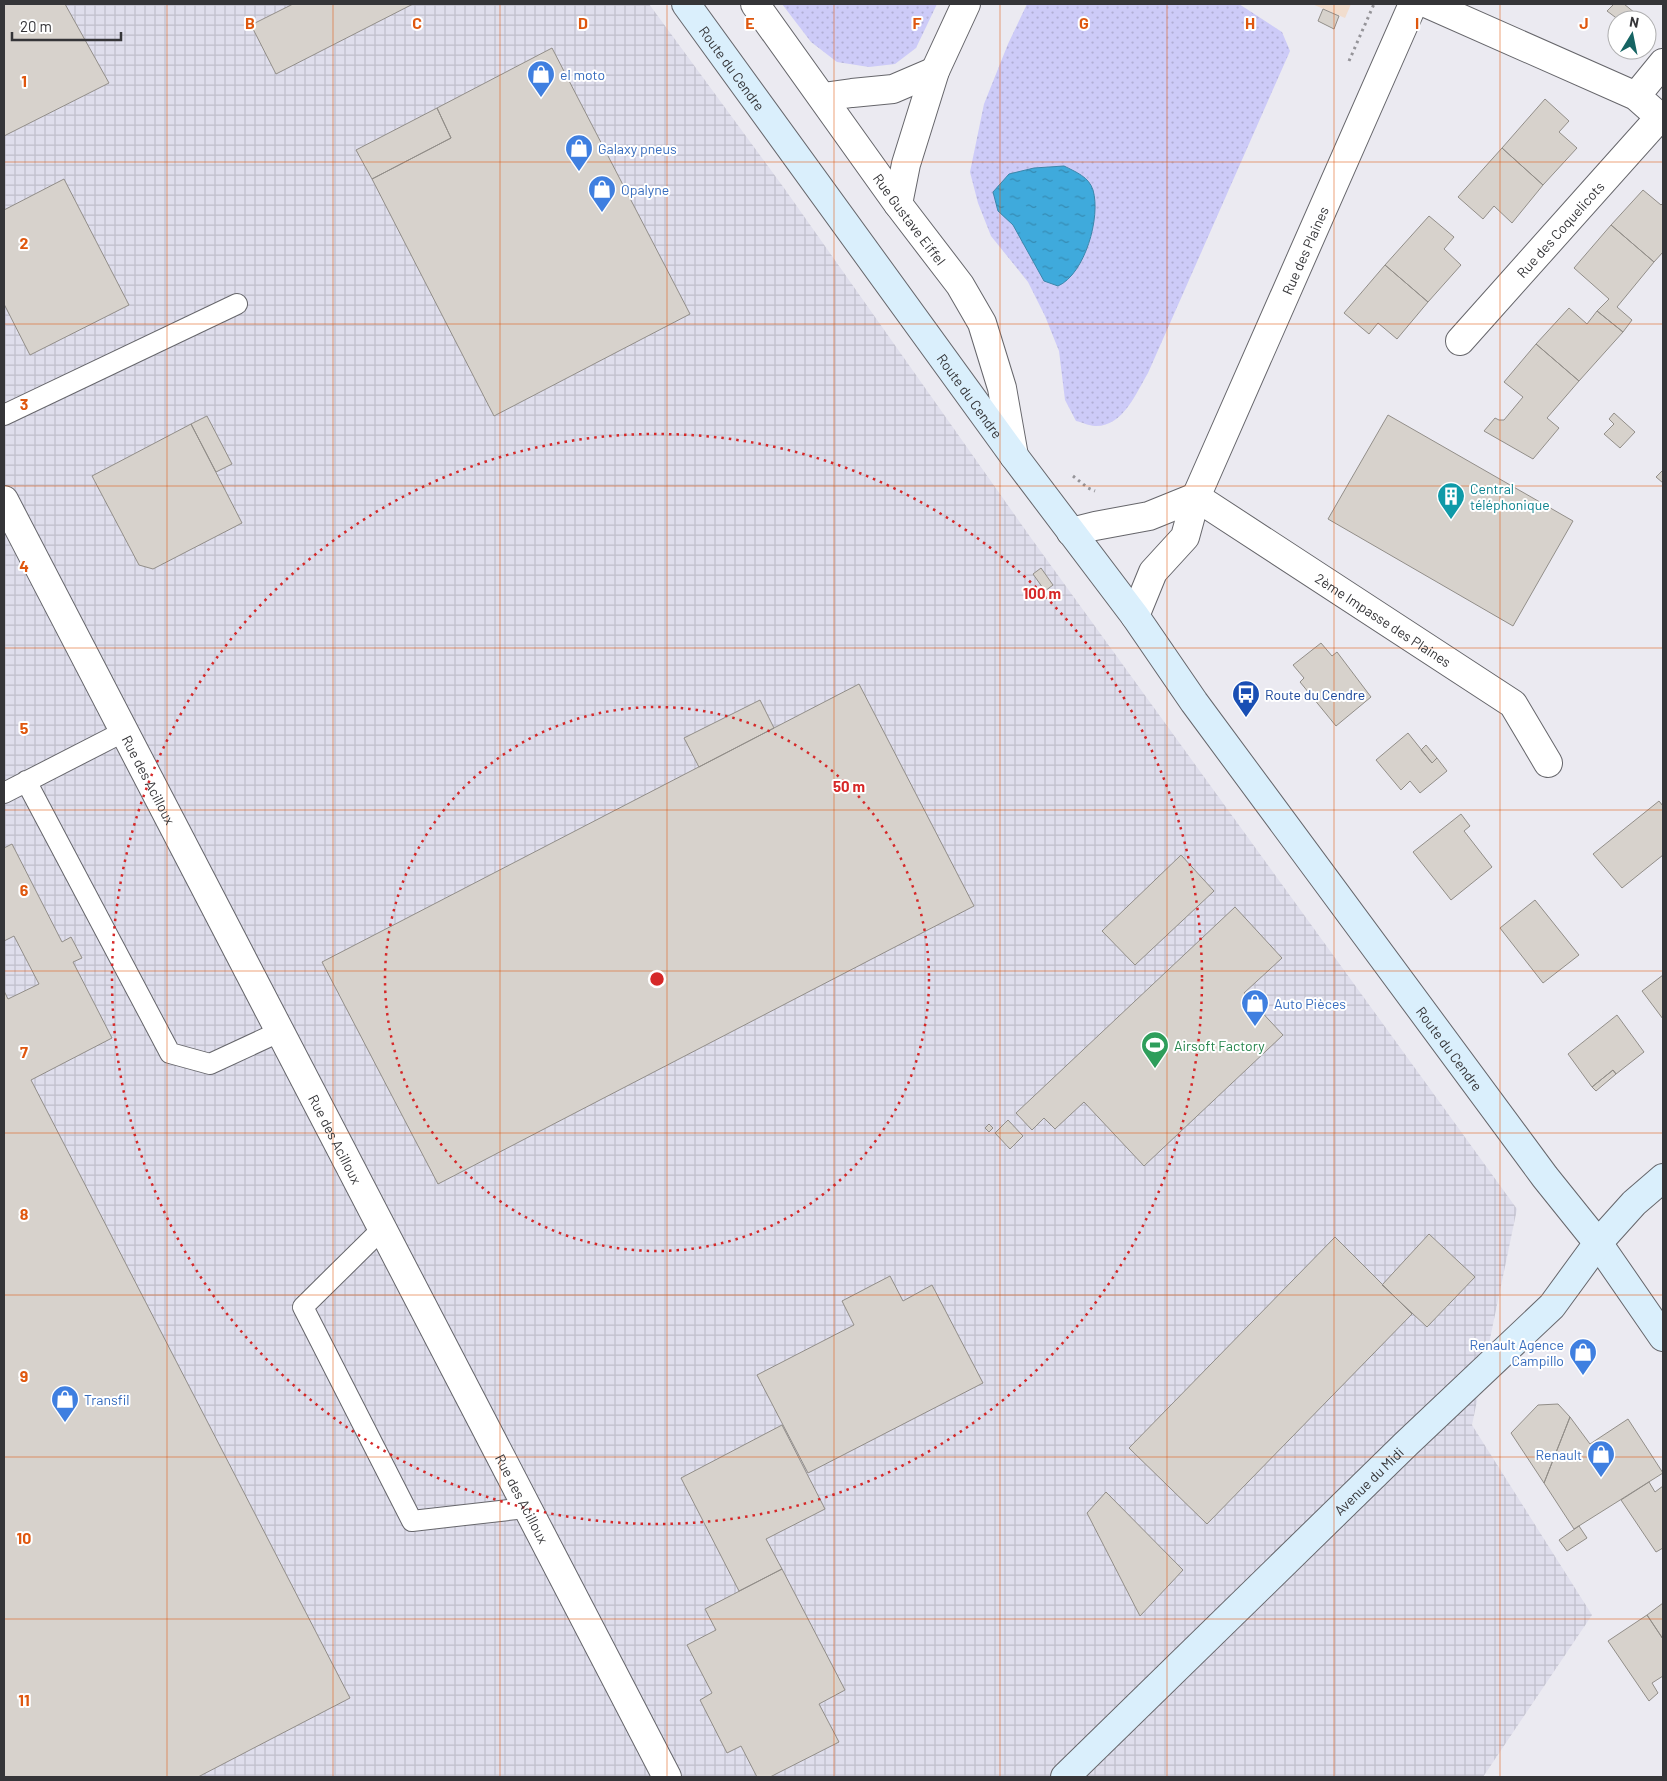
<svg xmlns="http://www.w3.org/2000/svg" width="1667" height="1781" font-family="Barlow,sans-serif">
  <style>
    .commercial { fill: #f1ddce }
    .industrial { fill: url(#industrial-grid) }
    .grass { fill: url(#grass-dots) }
    .water { fill: url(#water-ripples); stroke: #3c87ab }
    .building { fill: #d7d2cc; stroke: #928e89 }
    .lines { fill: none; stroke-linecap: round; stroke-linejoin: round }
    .lane-casing { stroke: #66666b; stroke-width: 22 }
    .street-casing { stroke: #66666b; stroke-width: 30 }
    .secondary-casing { stroke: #66666b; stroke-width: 30 }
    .path { stroke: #959499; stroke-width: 3; stroke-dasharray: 2.5 4; stroke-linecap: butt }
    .lane { stroke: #fff; stroke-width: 20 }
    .street { stroke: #fff; stroke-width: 28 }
    .secondary { stroke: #daeffc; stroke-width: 28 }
    .grid { fill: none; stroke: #df570e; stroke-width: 1; stroke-opacity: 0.55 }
    .ring { fill: none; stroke: #d62828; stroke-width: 2.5; stroke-dasharray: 2.5 5 }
    .labels { text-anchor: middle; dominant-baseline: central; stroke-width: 4; stroke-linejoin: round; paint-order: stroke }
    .street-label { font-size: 14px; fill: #353538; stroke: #fff }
    .shop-label { font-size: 14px; fill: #366cbe; stroke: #fff; text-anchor: start }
    .culture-label { font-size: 14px; fill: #0d838f; stroke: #fff; text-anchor: start }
    .transit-label { font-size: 14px; fill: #164399; stroke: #fff; text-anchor: start }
    .leisure-label { font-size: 14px; fill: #27864d; stroke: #fff; text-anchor: start }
    .grid-label { font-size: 16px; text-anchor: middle; font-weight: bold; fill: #df570e; stroke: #fff; stroke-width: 4; stroke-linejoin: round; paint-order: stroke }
    .centre { fill: #d62828; stroke: #fff; stroke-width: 2.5 }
    .ring-label { font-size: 15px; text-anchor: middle; font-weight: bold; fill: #d62828; stroke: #fff; stroke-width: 4; stroke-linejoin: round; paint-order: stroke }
  </style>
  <defs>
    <pattern id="industrial-grid" width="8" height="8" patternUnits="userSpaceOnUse" patternTransform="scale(1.25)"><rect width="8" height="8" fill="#dfdeec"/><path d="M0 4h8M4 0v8" fill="none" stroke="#c0bfcb"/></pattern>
    <pattern id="grass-dots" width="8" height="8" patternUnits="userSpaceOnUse" patternTransform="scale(1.25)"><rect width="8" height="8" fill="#cdcbf8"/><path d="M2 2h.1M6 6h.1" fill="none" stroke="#b1afd5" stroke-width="1.8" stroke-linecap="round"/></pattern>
    <pattern id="water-ripples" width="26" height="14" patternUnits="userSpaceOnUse" patternTransform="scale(1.25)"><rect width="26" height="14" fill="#3faadc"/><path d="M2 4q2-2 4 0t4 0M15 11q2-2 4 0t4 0" fill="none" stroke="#368bb3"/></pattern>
  </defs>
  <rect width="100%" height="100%" fill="#ebeaf1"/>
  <!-- commercial -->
  <path class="commercial" d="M 1312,4 L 1351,4 L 1345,18 Z"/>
  <!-- industrial -->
  <path class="industrial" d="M 4,4 L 649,4 L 784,188 L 1031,538 L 1517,1209 L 1472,1425 L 1592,1615 L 1483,1777 L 4,1777 Z"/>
  <!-- grass -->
  <path class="grass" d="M 782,4 L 937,4 L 916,48 L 895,64 L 869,67 L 837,62 L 811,42 Z
    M 1027,4 L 1239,4 L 1282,32 L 1290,51 L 1148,373 C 1136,393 1123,427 1095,426 C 1089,426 1082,422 1076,421 L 1065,400 L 1059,351 L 1045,316 L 1028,282 L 991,236 L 978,203 L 970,172 L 984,104 L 1008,44 Z"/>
  <!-- water -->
  <path class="water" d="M 1064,166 C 1076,172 1089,177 1093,190 C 1101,217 1085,274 1058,286 L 1044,281 L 1013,225 L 998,211 L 993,192 L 1009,174 L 1034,168 Z"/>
  <!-- building -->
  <path class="building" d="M 4,4 L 65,4 L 109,83 L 4,136 Z
    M 293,4 L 413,4 L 276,74 L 251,25 Z
    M 1614,4 L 1624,4 L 1635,13 L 1629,20 L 1619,20 L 1607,11 Z
    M 1323,9 L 1339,16 L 1334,29 L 1318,21 Z
    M 552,48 L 690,314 L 494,416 L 372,179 L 451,138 L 437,108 Z
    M 1545,99 L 1569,121 L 1559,132 L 1577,148 L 1543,185 L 1502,148 Z
    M 437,108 L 451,138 L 372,179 L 356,150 Z
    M 1502,148 L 1543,185 L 1512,223 L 1494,206 L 1483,219 L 1458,197 Z
    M 64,179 L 129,305 L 30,355 L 4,304 L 4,210 Z
    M 1643,190 L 1661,205 L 1663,203 L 1663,252 L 1654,262 L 1611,225 Z
    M 1429,216 L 1454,237 L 1444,249 L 1461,265 L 1428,302 L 1385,265 Z
    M 1611,225 L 1654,262 L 1617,307 L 1632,320 L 1623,332 L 1597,311 L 1609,299 L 1574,268 Z
    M 1385,265 L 1428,302 L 1397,339 L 1378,323 L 1369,334 L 1344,313 Z
    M 1569,308 L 1587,324 L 1597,311 L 1623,332 L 1579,381 L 1536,344 Z
    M 1536,344 L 1579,381 L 1547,418 L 1559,428 L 1533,459 L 1484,431 L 1495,418 L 1499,420 L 1504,420 L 1523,397 L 1504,382 Z
    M 1614,413 L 1635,432 L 1620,448 L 1604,434 L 1614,424 L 1609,419 Z
    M 1388,415 L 1573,521 L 1513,626 L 1328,519 Z
    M 207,416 L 232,464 L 216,472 L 191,424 Z
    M 191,424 L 242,523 L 153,569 L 139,565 L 92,476 Z
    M 1663,470 L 1663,483 L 1656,477 Z
    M 1041,568 L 1053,585 L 1045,591 L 1033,574 Z
    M 1321,643 L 1332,656 L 1337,652 L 1371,697 L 1336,726 L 1300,682 L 1304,678 L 1293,665 Z
    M 859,684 L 974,906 L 438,1184 L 322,962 Z
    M 760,700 L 774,728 L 699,767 L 684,738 Z
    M 1408,733 L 1432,763 L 1437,758 L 1447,771 L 1420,793 L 1410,781 L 1401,790 L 1376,760 Z
    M 1426,745 L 1437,758 L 1432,763 L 1421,750 Z
    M 1659,801 L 1663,806 L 1663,855 L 1622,888 L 1593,854 Z
    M 1461,814 L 1470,826 L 1464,831 L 1492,867 L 1451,900 L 1413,852 Z
    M 12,844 L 62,942 L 71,937 L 82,958 L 73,962 L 112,1038 L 31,1080 L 350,1698 L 198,1777 L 4,1777 L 4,991 L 8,999 L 39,984 L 14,936 L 4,941 L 4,848 Z
    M 1181,855 L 1214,891 L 1135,965 L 1102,931 Z
    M 1535,900 L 1579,955 L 1543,983 L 1500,928 Z
    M 1235,907 L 1282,958 L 1244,993 L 1283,1035 L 1144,1166 L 1084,1102 L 1055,1129 L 1044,1118 L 1032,1130 L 1016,1113 Z
    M 1663,975 L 1663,1019 L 1642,991 Z
    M 1617,1015 L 1644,1052 L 1616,1074 L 1613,1070 L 1592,1087 L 1568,1054 Z
    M 1613,1070 L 1616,1074 L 1596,1091 L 1592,1087 Z
    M 1008,1120 L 1023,1136 L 1010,1149 L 995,1133 Z
    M 989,1124 L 993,1128 L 989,1132 L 985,1128 Z
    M 1429,1234 L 1475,1277 L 1427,1327 L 1382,1285 Z
    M 1335,1237 L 1412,1314 L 1207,1524 L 1129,1448 Z
    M 890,1276 L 903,1301 L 932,1285 L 983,1383 L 808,1473 L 757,1375 L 854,1325 L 842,1301 Z
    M 1558,1404 L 1570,1417 L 1544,1483 L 1511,1433 L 1538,1405 Z
    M 1570,1417 L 1590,1444 L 1628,1419 L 1663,1473 L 1574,1529 L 1544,1483 Z
    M 782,1425 L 825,1509 L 766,1539 L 782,1569 L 739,1591 L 681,1478 Z
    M 1649,1482 L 1655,1492 L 1663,1486 L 1663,1548 L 1656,1552 L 1621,1500 Z
    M 1106,1492 L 1183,1570 L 1140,1616 L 1087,1513 Z
    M 1579,1526 L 1587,1538 L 1567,1551 L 1559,1540 Z
    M 782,1569 L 845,1690 L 819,1704 L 839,1742 L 770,1777 L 757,1777 L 741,1746 L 727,1753 L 700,1700 L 712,1693 L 687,1645 L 716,1630 L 705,1609 Z
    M 1663,1603 L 1663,1639 L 1647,1615 Z
    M 1647,1615 L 1663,1639 L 1663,1676 L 1652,1683 L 1658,1693 L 1649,1701 L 1608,1641 Z"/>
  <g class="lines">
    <!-- lane casing -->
    <g class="lane-casing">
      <path id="lane" d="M 4,415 L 237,304
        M 26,781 L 170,1053 L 210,1064 L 279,1032
        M 4,793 L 123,732
        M 382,1229 L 303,1307 L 412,1521 L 526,1508"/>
    </g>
    <!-- street casing -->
    <g class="street-casing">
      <g id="street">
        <path id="s1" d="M 755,4 L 898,204 L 960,285 L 982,323 L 1002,388 L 1014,456"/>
        <path d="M 1428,4 L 1636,96 L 1663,120"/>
        <path d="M 1636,96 L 1663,63"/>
        <path d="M 823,97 L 852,93 L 893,89 L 935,71"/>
        <path d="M 898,204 L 906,164 L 935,71 L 966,4"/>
        <path id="s2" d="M 1460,341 L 1660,117"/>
        <path id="s3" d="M 1196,497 L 1513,704 L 1548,763"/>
        <path id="s4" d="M 4,500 L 667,1777"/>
        <path d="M 1071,532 L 1095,526 L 1149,516 L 1196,497"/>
        <path id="s5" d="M 1135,616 L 1153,572 L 1185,537 L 1196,497 L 1413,4"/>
      </g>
    </g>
    <!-- secondary casing -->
    <g class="secondary-casing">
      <g id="secondary">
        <path id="s6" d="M 686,4 L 1014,456 L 1135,616 L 1194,702 L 1545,1177 L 1598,1243 L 1663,1337"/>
        <path id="s7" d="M 1065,1777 L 1406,1444 L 1552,1306 L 1598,1243 L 1634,1203 L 1663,1178"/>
      </g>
    </g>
    <!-- path -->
    <path class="path" d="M 1349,61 L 1374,4
      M 1073,476 L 1088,488 L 1095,491"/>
    <!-- lane -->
    <use href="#lane" class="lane"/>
    <!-- street -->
    <use href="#street" class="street"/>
    <!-- secondary -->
    <use href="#secondary" class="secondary"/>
  </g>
  <!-- grid -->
  <path class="grid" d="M 167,4 L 167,1777M 333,4 L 333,1777M 500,4 L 500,1777M 667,4 L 667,1777M 834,4 L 834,1777M 1000,4 L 1000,1777M 1167,4 L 1167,1777M 1334,4 L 1334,1777M 1500,4 L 1500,1777M 4,162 L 1663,162M 4,324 L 1663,324M 4,486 L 1663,486M 4,648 L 1663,648M 4,810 L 1663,810M 4,971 L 1663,971M 4,1133 L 1663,1133M 4,1295 L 1663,1295M 4,1457 L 1663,1457M 4,1619 L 1663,1619"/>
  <!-- distance rings -->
  <g class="ring">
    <circle cx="657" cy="979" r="272"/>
    <circle cx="657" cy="979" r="545"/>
  </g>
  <!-- icons -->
  <defs>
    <g id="shop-pin" transform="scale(1.4375)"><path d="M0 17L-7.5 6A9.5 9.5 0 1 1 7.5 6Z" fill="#3f7fe0" stroke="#fff"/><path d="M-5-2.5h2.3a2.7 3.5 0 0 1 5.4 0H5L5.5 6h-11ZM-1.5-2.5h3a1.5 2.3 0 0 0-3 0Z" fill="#fff"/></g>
    <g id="building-pin" transform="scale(1.4375)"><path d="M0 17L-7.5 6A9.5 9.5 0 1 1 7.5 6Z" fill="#0f9aa8" stroke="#fff"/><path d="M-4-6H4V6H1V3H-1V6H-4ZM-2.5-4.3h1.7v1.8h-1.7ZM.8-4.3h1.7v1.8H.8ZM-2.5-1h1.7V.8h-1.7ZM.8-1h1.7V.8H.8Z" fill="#fff"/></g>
    <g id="bus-pin" transform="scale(1.4375)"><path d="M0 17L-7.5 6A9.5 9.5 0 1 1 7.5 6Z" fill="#1a4fb4" stroke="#fff"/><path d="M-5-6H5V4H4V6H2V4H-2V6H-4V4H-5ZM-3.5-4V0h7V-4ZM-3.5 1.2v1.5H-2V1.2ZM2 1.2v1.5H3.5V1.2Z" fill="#fff"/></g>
    <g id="stadium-pin" transform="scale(1.4375)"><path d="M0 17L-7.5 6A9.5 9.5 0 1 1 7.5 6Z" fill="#2e9e5b" stroke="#fff"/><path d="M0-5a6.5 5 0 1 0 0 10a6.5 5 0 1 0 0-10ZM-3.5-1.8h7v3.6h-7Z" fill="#fff"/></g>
  </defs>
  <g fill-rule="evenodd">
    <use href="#shop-pin" x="541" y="74"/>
    <use href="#shop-pin" x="579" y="148"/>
    <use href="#shop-pin" x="602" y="189"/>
    <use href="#building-pin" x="1451" y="496"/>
    <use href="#bus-pin" x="1246" y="694"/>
    <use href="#shop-pin" x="1255" y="1003"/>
    <use href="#stadium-pin" x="1155" y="1045"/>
    <use href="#shop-pin" x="1583" y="1352"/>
    <use href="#shop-pin" x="65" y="1399"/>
    <use href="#shop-pin" x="1601" y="1454"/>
  </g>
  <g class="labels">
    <!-- street labels -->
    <g class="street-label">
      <text stroke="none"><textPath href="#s6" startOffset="79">Route du Cendre</textPath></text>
      <text stroke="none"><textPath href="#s1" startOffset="265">Rue Gustave Eiffel</textPath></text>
      <text stroke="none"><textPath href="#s2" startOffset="150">Rue des Coquelicots</textPath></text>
      <text stroke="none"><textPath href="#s5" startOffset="406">Rue des Plaines</textPath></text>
      <text stroke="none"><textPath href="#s6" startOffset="484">Route du Cendre</textPath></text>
      <text stroke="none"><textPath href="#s3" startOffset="224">2ème Impasse des Plaines</textPath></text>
      <text stroke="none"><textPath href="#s4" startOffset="315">Rue des Acilloux</textPath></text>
      <text stroke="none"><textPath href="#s6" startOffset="1294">Route du Cendre</textPath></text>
      <text stroke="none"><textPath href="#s4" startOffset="720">Rue des Acilloux</textPath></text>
      <text stroke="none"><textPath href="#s7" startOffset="424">Avenue du Midi</textPath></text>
      <text stroke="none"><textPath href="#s4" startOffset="1125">Rue des Acilloux</textPath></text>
    </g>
    <!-- shop labels -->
    <g class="shop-label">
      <text x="560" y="74">el moto</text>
      <text x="598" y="148">Galaxy pneus</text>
      <text x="621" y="189">Opalyne</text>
      <text x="1274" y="1003">Auto Pièces</text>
      <text x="1564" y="1344" text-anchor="end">Renault Agence<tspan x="1564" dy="16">Campillo</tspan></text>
      <text x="84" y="1399">Transfil</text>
      <text x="1582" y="1454" text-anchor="end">Renault</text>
    </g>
    <!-- culture labels -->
    <g class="culture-label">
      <text x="1470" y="488">Central<tspan x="1470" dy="16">téléphonique</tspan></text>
    </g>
    <!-- transit labels -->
    <g class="transit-label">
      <text x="1265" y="694">Route du Cendre</text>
    </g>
    <!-- leisure labels -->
    <g class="leisure-label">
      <text x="1174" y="1045">Airsoft Factory</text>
    </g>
  </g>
  <g class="grid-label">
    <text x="250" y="29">B</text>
    <text x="417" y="29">C</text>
    <text x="583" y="29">D</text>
    <text x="750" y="29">E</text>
    <text x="917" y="29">F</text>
    <text x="1084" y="29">G</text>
    <text x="1250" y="29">H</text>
    <text x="1417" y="29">I</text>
    <text x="1584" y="29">J</text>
    <text x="24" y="87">1</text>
    <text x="24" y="249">2</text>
    <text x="24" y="410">3</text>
    <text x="24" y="572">4</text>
    <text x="24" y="734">5</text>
    <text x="24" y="896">6</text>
    <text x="24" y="1058">7</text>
    <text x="24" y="1220">8</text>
    <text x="24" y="1382">9</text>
    <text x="24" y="1544">10</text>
    <text x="24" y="1706">11</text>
  </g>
  <circle cx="657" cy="979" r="8" class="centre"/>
  <g class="ring-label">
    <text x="1042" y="599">100 m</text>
    <text x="849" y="792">50 m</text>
  </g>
  <!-- border -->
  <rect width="1667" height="1781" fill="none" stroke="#353538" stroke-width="10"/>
  <!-- north arrow -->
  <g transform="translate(1632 35) rotate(10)"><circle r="24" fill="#ffffff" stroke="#aeaeaf"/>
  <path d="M0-4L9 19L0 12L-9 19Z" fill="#166463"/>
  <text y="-8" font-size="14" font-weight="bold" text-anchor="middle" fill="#353538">N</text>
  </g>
  <!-- scale -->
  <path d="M12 32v8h109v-8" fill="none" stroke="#353538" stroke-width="2.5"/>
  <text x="20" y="32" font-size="15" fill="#353538" stroke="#ffffff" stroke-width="4" paint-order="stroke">20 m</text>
</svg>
